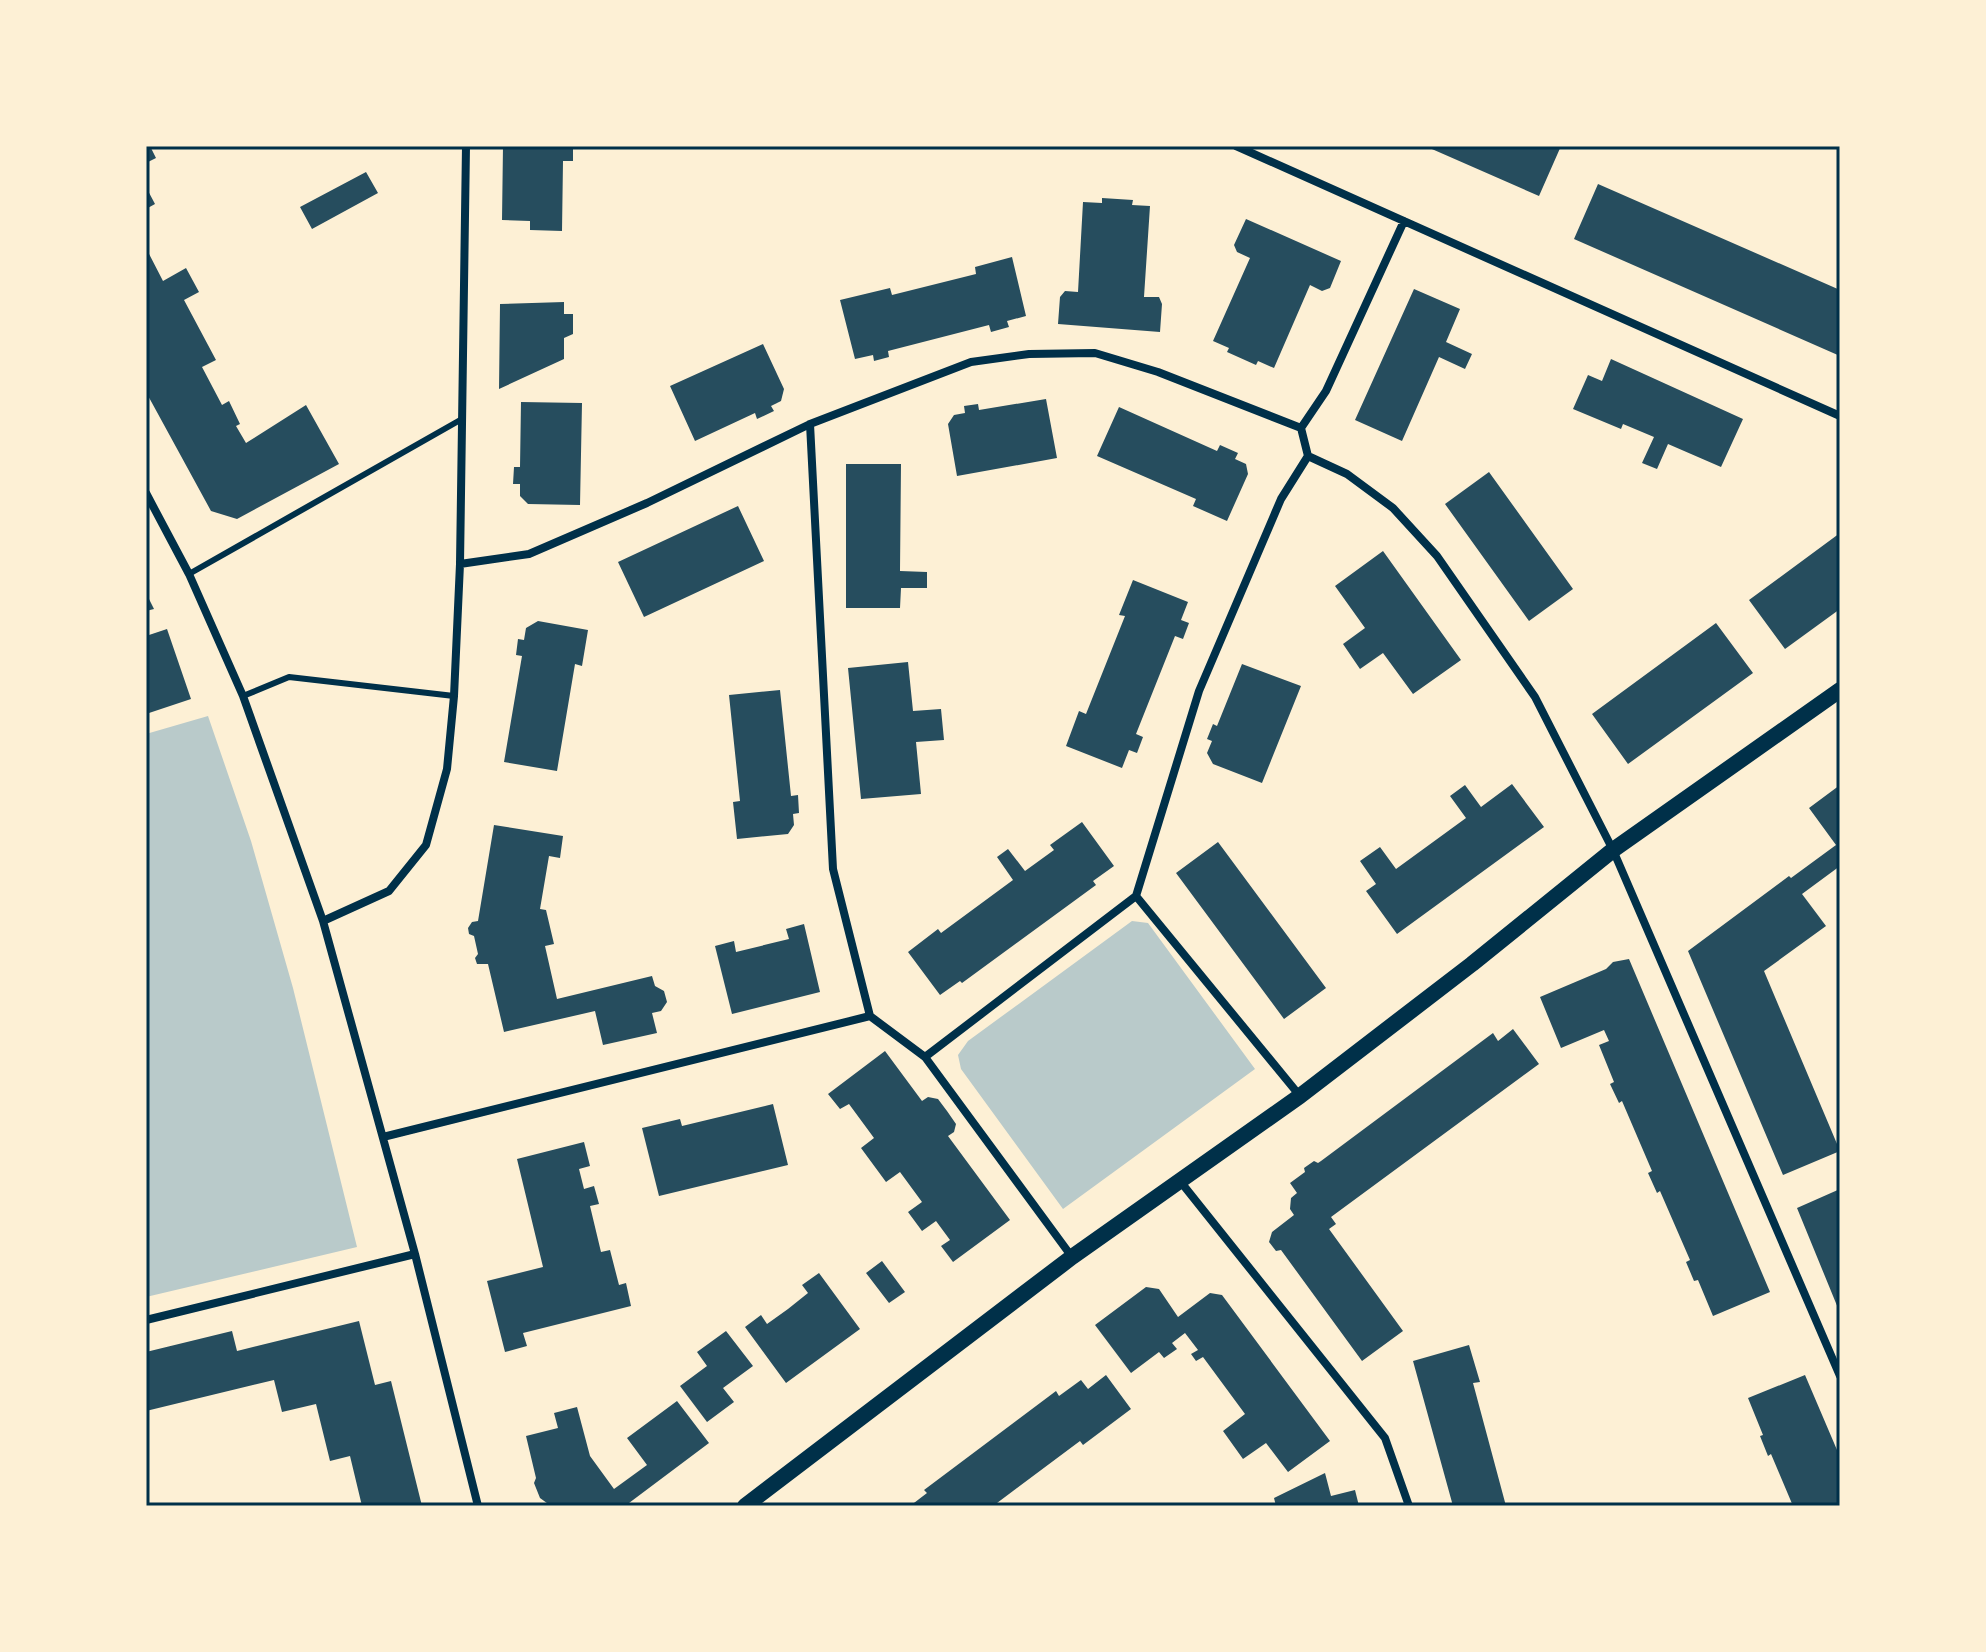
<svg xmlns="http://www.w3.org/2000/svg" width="1986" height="1652" font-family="Lora,serif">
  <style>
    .green { fill: #b9caca }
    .building { fill: #264d5e }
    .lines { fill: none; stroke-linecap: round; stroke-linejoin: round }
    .service { stroke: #003049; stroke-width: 6 }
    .minor { stroke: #003049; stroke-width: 8 }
    .secondary { stroke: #003049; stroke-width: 16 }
    .neatline { fill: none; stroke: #003049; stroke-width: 3 }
  </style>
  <rect width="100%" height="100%" fill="#fdf0d5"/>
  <!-- green -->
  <path class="green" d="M 208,716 L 251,841 L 293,988 L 357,1247 L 146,1297 L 146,734 Z
    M 1132,921 L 1148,923 L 1255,1069 L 1063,1209 L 961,1069 L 958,1055 L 968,1041 Z"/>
  <!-- building -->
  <path class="building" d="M 146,146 L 150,146 L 156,158 L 146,163 Z
    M 503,146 L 573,146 L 573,161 L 563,161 L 562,231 L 530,230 L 530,221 L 502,220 Z
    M 1425,146 L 1561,146 L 1539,196 Z
    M 366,172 L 378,193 L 312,229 L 300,207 Z
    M 1598,184 L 1840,290 L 1840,356 L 1574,239 Z
    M 146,187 L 155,204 L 146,209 Z
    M 1102,198 L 1133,200 L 1132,205 L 1150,206 L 1144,297 L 1159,297 L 1162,304 L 1160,332 L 1058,324 L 1060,297 L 1065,291 L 1078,292 L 1083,202 L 1102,203 Z
    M 1246,219 L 1341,261 L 1330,288 L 1322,291 L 1310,285 L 1274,368 L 1258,361 L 1256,365 L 1227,352 L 1229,348 L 1213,341 L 1250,258 L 1237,252 L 1234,245 Z
    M 146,248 L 163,281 L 186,268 L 199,292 L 184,300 L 216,360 L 202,367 L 222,405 L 229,401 L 240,424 L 236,426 L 246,443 L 306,405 L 339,464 L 237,519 L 211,511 L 146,392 Z
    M 1012,257 L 1026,316 L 1007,321 L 1009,327 L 991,332 L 989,325 L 888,351 L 889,357 L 874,361 L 873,355 L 855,359 L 840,300 L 890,288 L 892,295 L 976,274 L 975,267 Z
    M 1414,289 L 1460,309 L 1446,342 L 1472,354 L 1465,369 L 1439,357 L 1402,441 L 1355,420 Z
    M 564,302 L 564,314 L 573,314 L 573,334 L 564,338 L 564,359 L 499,389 L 500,304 Z
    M 763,344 L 784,389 L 781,401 L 771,406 L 774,411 L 757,419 L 755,413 L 695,441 L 670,386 Z
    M 1611,359 L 1743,419 L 1721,467 L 1668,444 L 1657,469 L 1642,463 L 1654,437 L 1623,424 L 1621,429 L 1573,409 L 1588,375 L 1602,381 Z
    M 1046,399 L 1057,458 L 957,476 L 948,424 L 954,415 L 965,413 L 964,406 L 978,404 L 979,410 Z
    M 521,402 L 582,403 L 580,505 L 528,504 L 520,496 L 520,484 L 513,484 L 514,467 L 520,467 Z
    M 1119,407 L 1217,451 L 1220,445 L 1238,453 L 1235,459 L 1246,464 L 1248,474 L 1227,521 L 1193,506 L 1196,499 L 1097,456 Z
    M 846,464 L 901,464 L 900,571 L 927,572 L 927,588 L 901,588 L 900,608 L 846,608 Z
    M 1489,472 L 1573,589 L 1529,621 L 1445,504 Z
    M 738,506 L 764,561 L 644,617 L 618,562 Z
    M 1840,533 L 1840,609 L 1785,649 L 1749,600 Z
    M 1383,551 L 1461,660 L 1413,694 L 1383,653 L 1360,669 L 1343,644 L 1365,628 L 1335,586 Z
    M 1133,580 L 1188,602 L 1181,620 L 1189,623 L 1183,639 L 1175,636 L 1136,734 L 1143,737 L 1137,753 L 1129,750 L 1122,768 L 1066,746 L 1079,711 L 1086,714 L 1125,616 L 1119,615 Z
    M 146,593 L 154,609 L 146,611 Z
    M 538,621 L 588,630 L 582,666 L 575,664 L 557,771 L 504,762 L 522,656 L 516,655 L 518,639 L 524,640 L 526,628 Z
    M 1716,623 L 1753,673 L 1628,764 L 1592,714 Z
    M 167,629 L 191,699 L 146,714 L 146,636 Z
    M 908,662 L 913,711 L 941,709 L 944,740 L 916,742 L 921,794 L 861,799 L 848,668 Z
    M 1242,664 L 1301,686 L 1262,783 L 1213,764 L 1207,753 L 1212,741 L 1207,739 L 1213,724 L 1217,726 Z
    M 780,690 L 791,796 L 798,795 L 799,813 L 793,814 L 794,825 L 788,834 L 737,839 L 733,802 L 740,801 L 729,695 Z
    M 1512,784 L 1544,827 L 1397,934 L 1366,891 L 1376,884 L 1360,861 L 1380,847 L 1396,869 L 1466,818 L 1450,796 L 1465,785 L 1481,807 Z
    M 1840,785 L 1840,866 L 1802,894 L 1826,926 L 1764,971 L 1840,1151 L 1783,1175 L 1688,951 L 1789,876 L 1791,878 L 1836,845 L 1809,808 Z
    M 1082,822 L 1114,866 L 1093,881 L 1096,885 L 962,983 L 960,981 L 940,995 L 908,952 L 938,929 L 941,933 L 1013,880 L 997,857 L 1008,849 L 1025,871 L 1054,850 L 1050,845 Z
    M 494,825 L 563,836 L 560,858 L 549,856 L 540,909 L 546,910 L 554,944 L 545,946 L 557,999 L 652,976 L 655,986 L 664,991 L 667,1002 L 661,1011 L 652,1013 L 657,1033 L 603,1045 L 595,1011 L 504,1032 L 488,964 L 477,964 L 475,958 L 478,954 L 474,936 L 469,934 L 468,928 L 472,922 L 478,921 Z
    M 1218,842 L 1326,988 L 1284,1019 L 1176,873 Z
    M 804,924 L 820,992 L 732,1014 L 715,946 L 734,941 L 736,952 L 789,939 L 786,929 Z
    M 1629,959 L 1770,1292 L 1713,1316 L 1698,1280 L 1694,1281 L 1686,1262 L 1690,1260 L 1660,1191 L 1657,1193 L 1648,1173 L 1652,1171 L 1622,1101 L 1619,1103 L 1610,1084 L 1614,1082 L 1599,1045 L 1609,1041 L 1604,1030 L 1561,1048 L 1540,997 L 1606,969 L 1613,962 Z
    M 1513,1029 L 1539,1064 L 1331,1217 L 1336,1224 L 1329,1229 L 1403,1331 L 1362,1361 L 1281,1250 L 1276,1251 L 1269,1242 L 1272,1232 L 1294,1215 L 1290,1209 L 1291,1198 L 1297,1193 L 1290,1183 L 1305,1172 L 1304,1168 L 1314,1161 L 1318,1163 L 1321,1161 L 1493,1033 L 1498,1041 Z
    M 885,1051 L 922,1101 L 928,1097 L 938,1099 L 947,1111 L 956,1124 L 954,1132 L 948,1136 L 1010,1220 L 953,1262 L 941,1246 L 950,1240 L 936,1221 L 922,1231 L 908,1212 L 922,1202 L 900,1172 L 886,1182 L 861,1148 L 874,1138 L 849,1104 L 840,1109 L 828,1094 Z
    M 773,1104 L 788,1165 L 659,1196 L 642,1128 L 680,1119 L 682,1126 Z
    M 584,1142 L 590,1166 L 579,1169 L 584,1189 L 594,1186 L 599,1204 L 590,1206 L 601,1252 L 610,1250 L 619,1285 L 626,1283 L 631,1306 L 523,1333 L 527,1346 L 505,1352 L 487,1281 L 543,1267 L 517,1159 Z
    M 1840,1189 L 1840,1313 L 1797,1208 Z
    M 882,1261 L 905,1292 L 889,1303 L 866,1273 Z
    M 819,1273 L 860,1329 L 786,1383 L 745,1327 L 761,1315 L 767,1324 L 788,1309 L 808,1293 L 802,1285 Z
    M 1146,1287 L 1159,1289 L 1178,1317 L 1210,1293 L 1222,1295 L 1330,1441 L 1288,1472 L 1266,1443 L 1243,1459 L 1223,1431 L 1245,1414 L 1203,1357 L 1196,1361 L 1191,1354 L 1198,1350 L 1185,1333 L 1172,1343 L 1177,1349 L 1164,1358 L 1159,1352 L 1131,1373 L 1095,1325 Z
    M 359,1321 L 375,1385 L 391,1381 L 422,1506 L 362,1506 L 350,1456 L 330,1461 L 316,1404 L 282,1412 L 274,1380 L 146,1411 L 146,1352 L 232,1331 L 237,1351 Z
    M 726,1331 L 753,1366 L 723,1388 L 734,1402 L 707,1422 L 680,1386 L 707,1366 L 697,1352 Z
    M 1469,1345 L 1480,1382 L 1473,1383 L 1506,1506 L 1453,1506 L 1413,1361 Z
    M 1106,1375 L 1131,1409 L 1083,1445 L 1080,1441 L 993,1506 L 910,1506 L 927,1493 L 924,1490 L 1056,1391 L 1059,1396 L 1081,1380 L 1088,1389 Z
    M 1805,1375 L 1840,1457 L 1840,1506 L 1793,1506 L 1771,1454 L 1768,1456 L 1760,1436 L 1763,1435 L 1748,1398 Z
    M 677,1401 L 709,1443 L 625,1506 L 551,1506 L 540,1498 L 534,1483 L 536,1478 L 526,1436 L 558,1428 L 554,1413 L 577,1407 L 590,1456 L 614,1489 L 647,1465 L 627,1438 Z
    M 1325,1473 L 1331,1496 L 1355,1490 L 1359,1506 L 1276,1506 L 1274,1498 Z"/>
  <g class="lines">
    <!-- service -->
    <path class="service" d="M 189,574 L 462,419
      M 243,696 L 289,677 L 454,696"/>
    <!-- minor -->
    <path class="minor" d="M 1236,146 L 1840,416
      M 810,424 L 833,869 L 870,1016
      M 1301,428 L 1326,391 L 1404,221
      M 1301,428 L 1308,456
      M 1308,456 L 1347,474 L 1393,508 L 1437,556 L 1535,697 L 1613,850 L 1840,1376
      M 146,493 L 189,574 L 243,696 L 323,921 L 415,1254 L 478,1506
      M 460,564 L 529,554 L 647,503 L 810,424 L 971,362 L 1029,354 L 1095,353 L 1158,372 L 1301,428
      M 1136,896 L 1199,691 L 1281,499 L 1308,456
      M 323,921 L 389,891 L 426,845 L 447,769 L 454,696 L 460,564 L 466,146
      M 870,1016 L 925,1057 L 1072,1257
      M 925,1057 L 1136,896 L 1300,1096
      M 383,1137 L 870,1016
      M 1180,1181 L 1385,1438 L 1409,1506
      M 146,1320 L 415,1254"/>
    <!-- secondary -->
    <path class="secondary" d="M 745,1506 L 1072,1257 L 1300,1096 L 1472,964 L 1613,850 L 1840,690"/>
  </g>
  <!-- border -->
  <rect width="1986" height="1652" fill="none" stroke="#fdf0d5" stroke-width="296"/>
  <rect x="148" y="148" width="1690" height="1356" class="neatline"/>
</svg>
